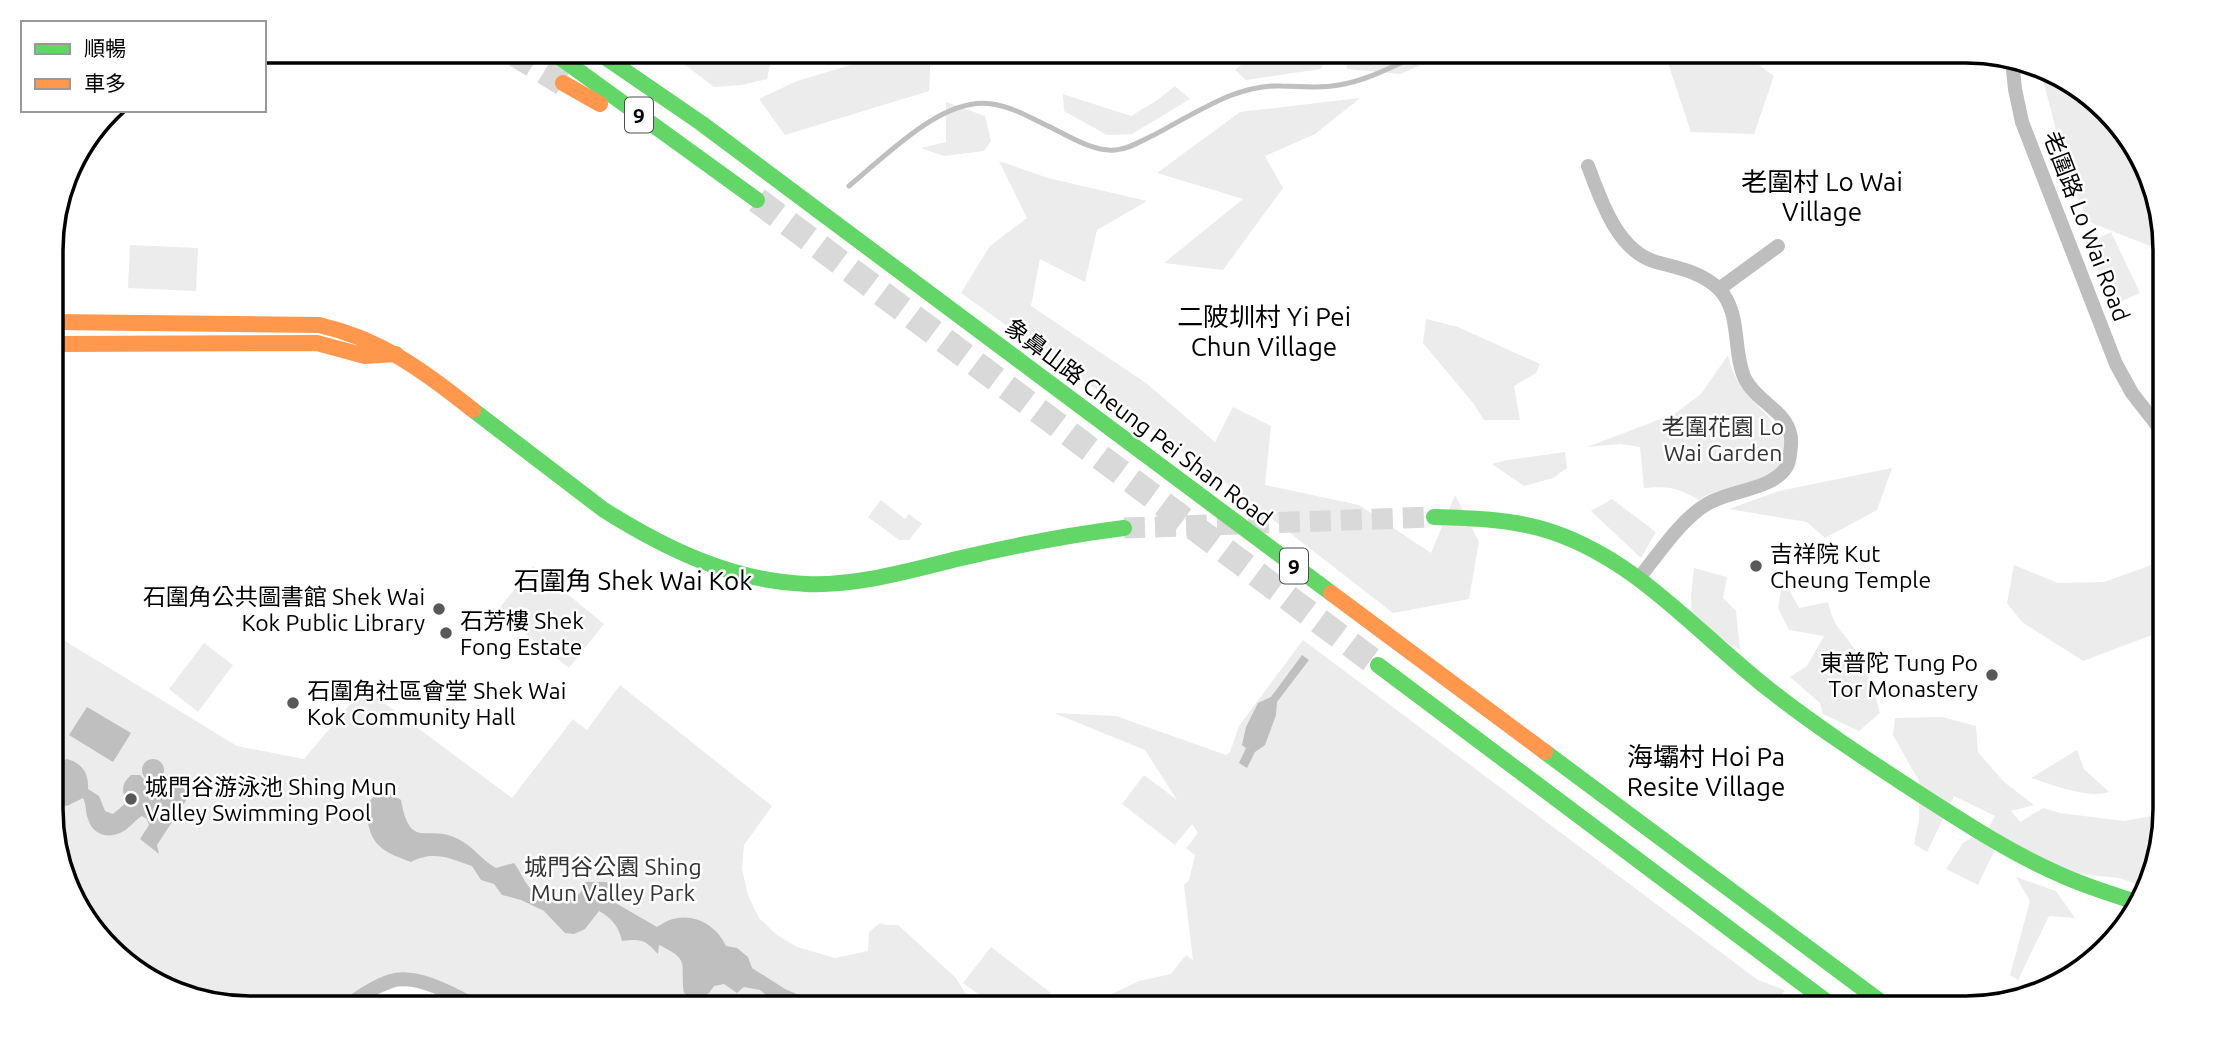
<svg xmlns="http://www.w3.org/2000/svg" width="2216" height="1059" font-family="Ubuntu,'Noto Sans TC',sans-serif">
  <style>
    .green { fill: #ececec }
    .water { fill: #bfbfbf }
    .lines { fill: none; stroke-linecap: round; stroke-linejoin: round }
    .stream { stroke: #bfbfbf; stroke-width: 5 }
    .secondary-tunnel { stroke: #d9d9d9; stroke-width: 21; stroke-dasharray: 21 10; stroke-linecap: butt }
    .highway-tunnel { stroke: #d9d9d9; stroke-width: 26; stroke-dasharray: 26 13; stroke-linecap: butt }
    .street { stroke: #bebebe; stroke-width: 14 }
    .fast { stroke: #63d668; stroke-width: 16 }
    .slow { stroke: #ff974d; stroke-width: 16 }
    .poi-dot { fill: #595959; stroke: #fff; stroke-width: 2.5 }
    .labels { text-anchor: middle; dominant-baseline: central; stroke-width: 5; stroke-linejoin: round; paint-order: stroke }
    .shield { fill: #fff; stroke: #4c4c4c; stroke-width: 2 }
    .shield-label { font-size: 21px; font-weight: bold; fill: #000 }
    .street-label { font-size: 23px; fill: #000; stroke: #fff }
    .park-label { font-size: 23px; fill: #333; stroke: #fff }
    .poi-label { font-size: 23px; fill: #000; stroke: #fff; text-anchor: start }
    .quarter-label { font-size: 26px; fill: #000; stroke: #fff }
    .rim { fill: none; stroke: #000; stroke-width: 3.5 }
  </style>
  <rect width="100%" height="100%" fill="#fff"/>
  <!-- green -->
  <path class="green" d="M 667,51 L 773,51 L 767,79 L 742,85 L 714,87 Z
    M 897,51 L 931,51 L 929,91 L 785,135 L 759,99 L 797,81 Z
    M 1258,51 L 1331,51 L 1321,69 L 1246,80 L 1235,70 Z
    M 1347,51 L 1433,51 L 1437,57 L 1401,74 L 1347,69 Z
    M 1664,51 L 1740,51 L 1774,76 L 1754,134 L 1691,132 Z
    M 2039,65 L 2043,66 L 2124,129 L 2162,220 L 2155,248 L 2089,222 L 2069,179 Z
    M 1175,86 L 1190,99 L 1132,134 L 1107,135 L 1064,111 L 1063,94 L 1131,116 L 1156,101 Z
    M 1360,98 L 1315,134 L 1265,156 L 1283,188 L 1223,270 L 1164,263 L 1243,199 L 1157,173 L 1240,112 Z
    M 946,102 L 985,116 L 991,141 L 984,151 L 944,156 L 921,148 L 946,142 Z
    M 999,161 L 1048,178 L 1147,201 L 1097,230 L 1085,282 L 1040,259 L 1031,306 L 1146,383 L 1215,442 L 1233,407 L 1271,426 L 1265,485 L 1359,505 L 1431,553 L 1455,495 L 1479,542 L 1469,599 L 1393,613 L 1205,467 L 961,293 L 990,246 L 1027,218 Z
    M 2111,232 L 2140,293 L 2114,305 L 2086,244 Z
    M 130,245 L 198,248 L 196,291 L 128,288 Z
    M 1426,319 L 1458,327 L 1540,364 L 1536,373 L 1514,386 L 1520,420 L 1484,420 L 1473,403 L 1423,343 Z
    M 1728,355 C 1731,368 1735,378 1743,389 C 1760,413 1812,445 1769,476 C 1751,489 1718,485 1699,500 C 1677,487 1668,486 1644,488 L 1640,447 L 1620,444 L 1587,447 L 1674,414 L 1701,394 Z
    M 1565,452 L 1567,468 L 1553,478 L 1524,486 L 1492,464 L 1507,460 Z
    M 1892,468 L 1877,510 L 1825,538 L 1807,522 L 1729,509 L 1779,491 Z
    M 1612,499 L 1656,532 L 1641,558 L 1591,511 Z
    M 881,500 L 905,519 L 909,514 L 922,524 L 909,540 L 899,540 L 868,517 Z
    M 2160,562 L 2165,563 L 2165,630 L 2083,661 L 2022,622 L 2007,603 L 2014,565 L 2058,583 L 2104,582 Z
    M 533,566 L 604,624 L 569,668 L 497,611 Z
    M 1694,568 L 1727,577 L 1723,598 L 1736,611 L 1740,650 L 1692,620 L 1691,596 Z
    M 1783,578 L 1799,608 L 1828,602 C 1834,629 1842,629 1855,650 C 1866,669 1875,692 1880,713 L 1859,731 L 1823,714 L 1820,703 L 1790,677 L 1807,666 L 1824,636 L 1789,630 L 1778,608 Z
    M 52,633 L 237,746 L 304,759 L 364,688 L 512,798 L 573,719 L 587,730 L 620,685 L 772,806 L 744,845 L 742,869 L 748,895 L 759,918 L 777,935 L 797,947 L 835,958 L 868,951 L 869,932 L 880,923 L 886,925 L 898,925 L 956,978 L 974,1008 L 472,1008 L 412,974 L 393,973 L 370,982 L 328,1008 L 250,1008 L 173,993 L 92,930 L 53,836 Z
    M 1303,640 L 1758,980 L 1785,990 L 1773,1008 L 1083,1008 L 1139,981 L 1171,974 L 1186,955 L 1193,960 L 1184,885 L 1189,880 L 1195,855 L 1186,848 L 1198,833 L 1192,824 L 1175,845 L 1122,804 L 1144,775 L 1177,800 L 1145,750 L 1054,713 L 1116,716 L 1226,755 L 1230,752 L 1239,726 Z
    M 204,643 L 233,665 L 198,712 L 169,689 Z
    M 1942,717 L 1976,726 L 1978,752 L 2004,782 L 2034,805 L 2011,811 L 2020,822 L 2043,808 L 2060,813 L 2124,821 L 2164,814 L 2148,888 L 2119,878 L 2077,874 L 1999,841 L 1978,885 L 1946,869 L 1963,843 L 1989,827 L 1995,816 L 1954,796 L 1927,852 L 1914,844 L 1919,820 L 1919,781 L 1893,735 L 1895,718 Z
    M 2077,750 L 2084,769 L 2109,792 C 2087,799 2053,785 2031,778 Z
    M 2016,877 L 2056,891 L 2075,918 L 2049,916 L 2018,980 L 2010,975 L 2030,901 Z
    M 991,947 L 1051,993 L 1040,1008 L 998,1008 L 963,983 Z"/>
  <!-- water -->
  <path class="water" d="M 1302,655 L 1309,660 L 1277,702 L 1276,715 L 1265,745 L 1255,752 L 1247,768 L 1239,763 L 1246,748 L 1242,745 L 1246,727 L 1258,703 L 1271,697 Z
    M 87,707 L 131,733 L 113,762 L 69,735 Z
    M142 770a11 11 0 1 1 22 0a11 11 0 1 1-22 0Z
    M 67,759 C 82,763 89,773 88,789 L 99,796 L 105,811 L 113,814 L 126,803 C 122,790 121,784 131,775 L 140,775 L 146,782 L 152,797 C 163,799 168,791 174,782 L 191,793 L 157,845 L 159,854 L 140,839 L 149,825 L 147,819 L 142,816 C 135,820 128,830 120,833 C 107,839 92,834 88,819 C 85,811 87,806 83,798 L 67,806 L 52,802 L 52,763 Z
    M 386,792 L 401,800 C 410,851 426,824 456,838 C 474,846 480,859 496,868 L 514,863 C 521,872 524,883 533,891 C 544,899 570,906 580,893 C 583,890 584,886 585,882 L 607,882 L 609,888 L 607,898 L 657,927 C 662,924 668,920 673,919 C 695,913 717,926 726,946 L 737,948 L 748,957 L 752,968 L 785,989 L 804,997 L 815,1008 L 787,1008 L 772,1000 L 760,990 L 744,987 L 737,993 L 724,984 L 714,986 L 709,993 L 696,1000 L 690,998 L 684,993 C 680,963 691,960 659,945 L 658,954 C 644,939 641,939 622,941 C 619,927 612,918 599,911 L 585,929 L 574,934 L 565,933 L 544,911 L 521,900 L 502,895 L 494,884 L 481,880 L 472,866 C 450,858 433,850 411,862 C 377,850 368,842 366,805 L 376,794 Z
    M 862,995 L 884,1001 L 894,1008 L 824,1008 C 836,999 847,996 862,995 Z"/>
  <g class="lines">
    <!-- stream -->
    <path class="stream" d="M 849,186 C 885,157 942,96 992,104 C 1013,107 1031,118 1050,127 C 1069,136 1093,152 1115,150 C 1129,149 1141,141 1154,135 C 1178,122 1203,107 1229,96 C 1245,90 1263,85 1281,86 C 1300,86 1319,89 1339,85 C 1370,80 1399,63 1427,51"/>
    <!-- secondary-tunnel -->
    <path class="secondary-tunnel" d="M 1124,528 L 1434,517"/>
    <!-- highway-tunnel -->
    <path class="highway-tunnel" d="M 511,51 L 563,83
      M 757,200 L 1378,665"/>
    <!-- street -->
    <path class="street" d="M 1146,51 L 1168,51
      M 2012,60 L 2015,89 L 2022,122 L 2116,364 L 2132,393 L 2164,434
      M 1588,166 C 1601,200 1617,251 1656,262 C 1678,268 1702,272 1719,289 C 1742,313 1732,351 1745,379 C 1758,405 1794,412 1791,446 C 1790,452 1790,461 1787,466 C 1774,490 1729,490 1707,504 C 1681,519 1658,555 1639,578
      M 1719,289 L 1778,246
      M 343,1008 C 358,998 373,987 391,981 C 418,973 456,996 479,1008"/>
    <!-- fast -->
    <path class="fast" d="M 551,51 L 757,200
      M 596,51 L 701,123 L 1331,593
      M 473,410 L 604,510 C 666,549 732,581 806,584 C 857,586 908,571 957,559 C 1012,546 1068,535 1124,528
      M 1434,517 C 1469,518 1505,519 1539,528 C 1634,554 1696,633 1771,691 C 1817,727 1866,759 1915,791 C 1962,821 2010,853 2061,875 C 2085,886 2111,894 2136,902
      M 1378,665 L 1835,1008
      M 1545,752 L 1889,1008"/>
    <!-- slow -->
    <path class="slow" d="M 563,83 L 600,104
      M 51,322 L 319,325 C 381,339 424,371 473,410
      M 51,344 L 317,343 L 365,356 L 396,354
      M 1331,593 L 1545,752"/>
  </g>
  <!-- markers -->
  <g class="poi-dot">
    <circle cx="1756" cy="566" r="7"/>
    <circle cx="439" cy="609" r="7"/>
    <circle cx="446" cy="633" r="7"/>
    <circle cx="1992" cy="675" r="7"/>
    <circle cx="293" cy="703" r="7"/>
    <circle cx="131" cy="799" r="7"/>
  </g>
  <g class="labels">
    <!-- shield labels -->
    <g class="shield">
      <rect x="625" y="97.5" width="28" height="35" rx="5"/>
      <rect x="1280" y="548.5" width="28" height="35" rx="5"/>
    </g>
    <g class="shield-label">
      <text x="639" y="115">9</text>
      <text x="1294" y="566">9</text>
    </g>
    <!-- street labels -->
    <g class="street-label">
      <text transform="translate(2087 226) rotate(69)">老圍路 Lo Wai Road</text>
      <text transform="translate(1139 422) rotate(37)">象鼻山路 Cheung Pei Shan Road</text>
    </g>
    <!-- park labels -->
    <g class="park-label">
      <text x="1723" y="426">老圍花園 Lo<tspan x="1723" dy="26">Wai Garden</tspan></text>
      <text x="613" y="866">城門谷公園 Shing<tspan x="613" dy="26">Mun Valley Park</tspan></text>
    </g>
    <!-- poi labels -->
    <g class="poi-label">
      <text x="1770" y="553">吉祥院 Kut<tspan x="1770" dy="26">Cheung Temple</tspan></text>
      <text x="425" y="596" text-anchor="end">石圍角公共圖書館 Shek Wai<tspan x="425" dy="26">Kok Public Library</tspan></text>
      <text x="460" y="620">石芳樓 Shek<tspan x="460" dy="26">Fong Estate</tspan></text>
      <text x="1978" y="662" text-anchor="end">東普陀 Tung Po<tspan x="1978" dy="26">Tor Monastery</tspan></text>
      <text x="307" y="690">石圍角社區會堂 Shek Wai<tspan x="307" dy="26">Kok Community Hall</tspan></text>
      <text x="145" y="786">城門谷游泳池 Shing Mun<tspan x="145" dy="26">Valley Swimming Pool</tspan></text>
    </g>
    <!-- quarter labels -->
    <g class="quarter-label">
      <text x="1822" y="181">老圍村 Lo Wai<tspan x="1822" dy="30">Village</tspan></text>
      <text x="1264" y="316">二陂圳村 Yi Pei<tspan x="1264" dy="30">Chun Village</tspan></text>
      <text x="633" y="580">石圍角 Shek Wai Kok</text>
      <text x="1706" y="756">海壩村 Hoi Pa<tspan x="1706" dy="30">Resite Village</tspan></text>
    </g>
  </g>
  <!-- crop -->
  <path d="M0 0H2216V1059H0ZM250 63H1966A187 187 0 0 1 2153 250V809A187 187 0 0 1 1966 996H250A187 187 0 0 1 63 809V250A187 187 0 0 1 250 63Z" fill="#fff" fill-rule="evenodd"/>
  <path class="rim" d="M250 63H1966A187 187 0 0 1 2153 250V809A187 187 0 0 1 1966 996H250A187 187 0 0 1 63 809V250A187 187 0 0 1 250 63Z"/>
  <!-- legend -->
  <rect x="21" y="21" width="245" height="91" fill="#ffffff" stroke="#999999" stroke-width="2"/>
  <rect x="35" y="44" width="35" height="10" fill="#63d668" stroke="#999999" stroke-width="2"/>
  <text x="84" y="56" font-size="21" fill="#000000">順暢</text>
  <rect x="35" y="79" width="35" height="10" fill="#ff974d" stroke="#999999" stroke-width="2"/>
  <text x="84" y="91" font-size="21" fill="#000000">車多</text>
</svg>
